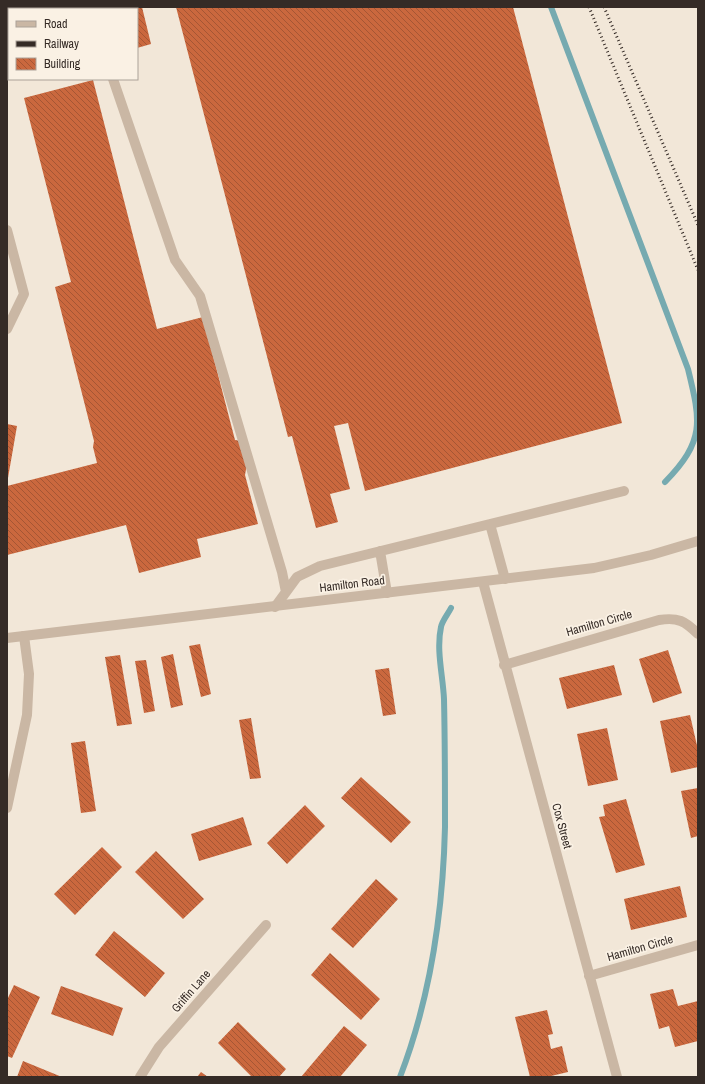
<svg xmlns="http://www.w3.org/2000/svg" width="705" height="1084" font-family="'Archivo Narrow',sans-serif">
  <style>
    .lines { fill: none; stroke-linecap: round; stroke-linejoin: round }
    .stream { stroke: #76aab0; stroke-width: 6 }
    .building { fill: url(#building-back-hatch) }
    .service { stroke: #cab7a4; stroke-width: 10 }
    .minor { stroke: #cab7a4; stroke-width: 10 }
    .tertiary { stroke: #cab7a4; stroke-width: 10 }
    .rail { stroke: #352b26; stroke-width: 3; stroke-dasharray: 1 3; stroke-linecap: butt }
    .labels { text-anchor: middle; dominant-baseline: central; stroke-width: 3.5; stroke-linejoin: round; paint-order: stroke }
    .street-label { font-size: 12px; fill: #352b26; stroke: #faf1e4 }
  </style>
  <defs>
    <pattern id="building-back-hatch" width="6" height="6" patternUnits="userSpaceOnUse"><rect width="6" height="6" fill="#ca683e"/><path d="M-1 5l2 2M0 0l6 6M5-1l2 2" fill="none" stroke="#a55634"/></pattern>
  </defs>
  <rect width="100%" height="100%" fill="#f2e7d8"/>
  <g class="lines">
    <!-- stream -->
    <path class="stream" d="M 551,7 L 688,369 C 701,422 705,441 665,482
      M 400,1077 C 430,999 443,910 445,827 C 445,785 445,742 444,699 C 443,676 436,650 441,627 C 442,621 448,614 451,608"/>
  </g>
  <!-- building -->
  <path class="building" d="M 110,7 L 142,7 L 151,44 L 137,48 L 137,9 L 111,9 Z
    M 176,7 L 513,7 L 622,423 L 365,491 L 348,423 L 334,426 L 350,489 L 330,494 L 338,522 L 316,528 L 292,436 L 288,437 Z
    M 93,80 L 157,329 L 203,317 L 235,440 L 241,441 L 247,464 L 245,475 L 258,524 L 197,539 L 201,557 L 139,573 L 126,525 L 7,555 L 7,486 L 97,463 L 93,447 L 94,441 L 55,287 L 71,282 L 24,98 Z
    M 7,424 L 17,426 L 8,478 L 7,478 Z
    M 200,644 L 211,694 L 201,697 L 189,646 Z
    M 668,650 L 682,693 L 653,703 L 639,659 Z
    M 173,654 L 183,705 L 171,708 L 161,657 Z
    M 120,655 L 132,724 L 117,726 L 105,657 Z
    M 146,660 L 155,711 L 144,713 L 135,661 Z
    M 614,665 L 622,695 L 567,709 L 559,678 Z
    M 389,668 L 396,714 L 383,716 L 375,670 Z
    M 690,715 L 698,750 L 698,767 L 671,773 L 660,721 Z
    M 251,718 L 261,778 L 250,779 L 239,720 Z
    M 607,728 L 618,780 L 588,786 L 577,734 Z
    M 85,741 L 96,811 L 81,813 L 71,743 Z
    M 361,777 L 411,822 L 391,843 L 341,798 Z
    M 698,788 L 698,836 L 691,838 L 681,791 Z
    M 626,799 L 645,865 L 616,873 L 599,817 L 605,816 L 603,805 Z
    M 305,805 L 325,826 L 287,864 L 267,843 Z
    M 243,817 L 252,845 L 199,861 L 191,834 Z
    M 102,847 L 122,867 L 75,915 L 54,894 Z
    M 156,851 L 204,899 L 183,919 L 135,872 Z
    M 376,879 L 398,899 L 353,948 L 331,929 Z
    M 680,886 L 687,917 L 631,930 L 624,899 Z
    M 114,931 L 165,973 L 145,997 L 95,955 Z
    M 330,953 L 380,999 L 361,1020 L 311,975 Z
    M 14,985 L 40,997 L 12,1058 L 7,1056 L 7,1000 Z
    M 61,986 L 123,1008 L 113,1036 L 51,1014 Z
    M 673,989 L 678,1006 L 698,1001 L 698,1041 L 675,1047 L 669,1026 L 659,1029 L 650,994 Z
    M 547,1010 L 553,1034 L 548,1035 L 551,1049 L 562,1046 L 568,1072 L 547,1077 L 530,1077 L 515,1017 Z
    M 238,1022 L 286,1069 L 279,1077 L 252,1077 L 218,1043 Z
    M 344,1026 L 367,1045 L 340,1077 L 301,1077 Z
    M 23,1061 L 62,1077 L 17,1077 Z
    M 201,1072 L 208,1077 L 197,1077 Z"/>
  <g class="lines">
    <!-- service -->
    <path class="service" d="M 7,61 L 9,61
      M 113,79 L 175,260 L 200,296 L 282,572 L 286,592
      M 7,230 L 24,294 L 7,329
      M 490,524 L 505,579
      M 380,551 L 387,593
      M 275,607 L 297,577 L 320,566 L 624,491
      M 7,808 L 27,715 L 29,674 L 24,636"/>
    <!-- minor -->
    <path class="minor" d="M 483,582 L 617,1077
      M 504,665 L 659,620 C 678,617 685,621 698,634
      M 589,976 L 698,945
      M 140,1077 L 159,1047 L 266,925"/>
    <!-- tertiary -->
    <path class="tertiary" d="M 7,638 L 594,568 L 651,555 L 698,541"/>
    <!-- rail -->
    <path class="rail" d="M 589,7 L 698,270
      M 604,7 L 698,225"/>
  </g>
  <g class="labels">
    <!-- street labels -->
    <g class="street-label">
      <text transform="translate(352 584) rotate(-7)">Hamilton Road</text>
      <text transform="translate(599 623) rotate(-16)">Hamilton Circle</text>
      <text transform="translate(562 826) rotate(75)">Cox Street</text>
      <text transform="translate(640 948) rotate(-16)">Hamilton Circle</text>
      <text transform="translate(191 991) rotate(-49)">Griffin Lane</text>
    </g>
  </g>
  <!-- border -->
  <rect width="705" height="1084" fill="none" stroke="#352b26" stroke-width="16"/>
  <!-- legend -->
  <rect x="8" y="8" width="130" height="72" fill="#faf1e4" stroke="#aba298"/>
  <rect x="16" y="21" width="20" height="6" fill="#cab7a4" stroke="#aba298"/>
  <text x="44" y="28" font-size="12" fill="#352b26">Road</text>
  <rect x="16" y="41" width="20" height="6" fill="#352b26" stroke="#aba298"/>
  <text x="44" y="48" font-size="12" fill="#352b26">Railway</text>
  <rect x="16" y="58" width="20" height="12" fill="url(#building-back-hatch)" stroke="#aba298"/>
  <text x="44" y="68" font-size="12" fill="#352b26">Building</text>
</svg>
